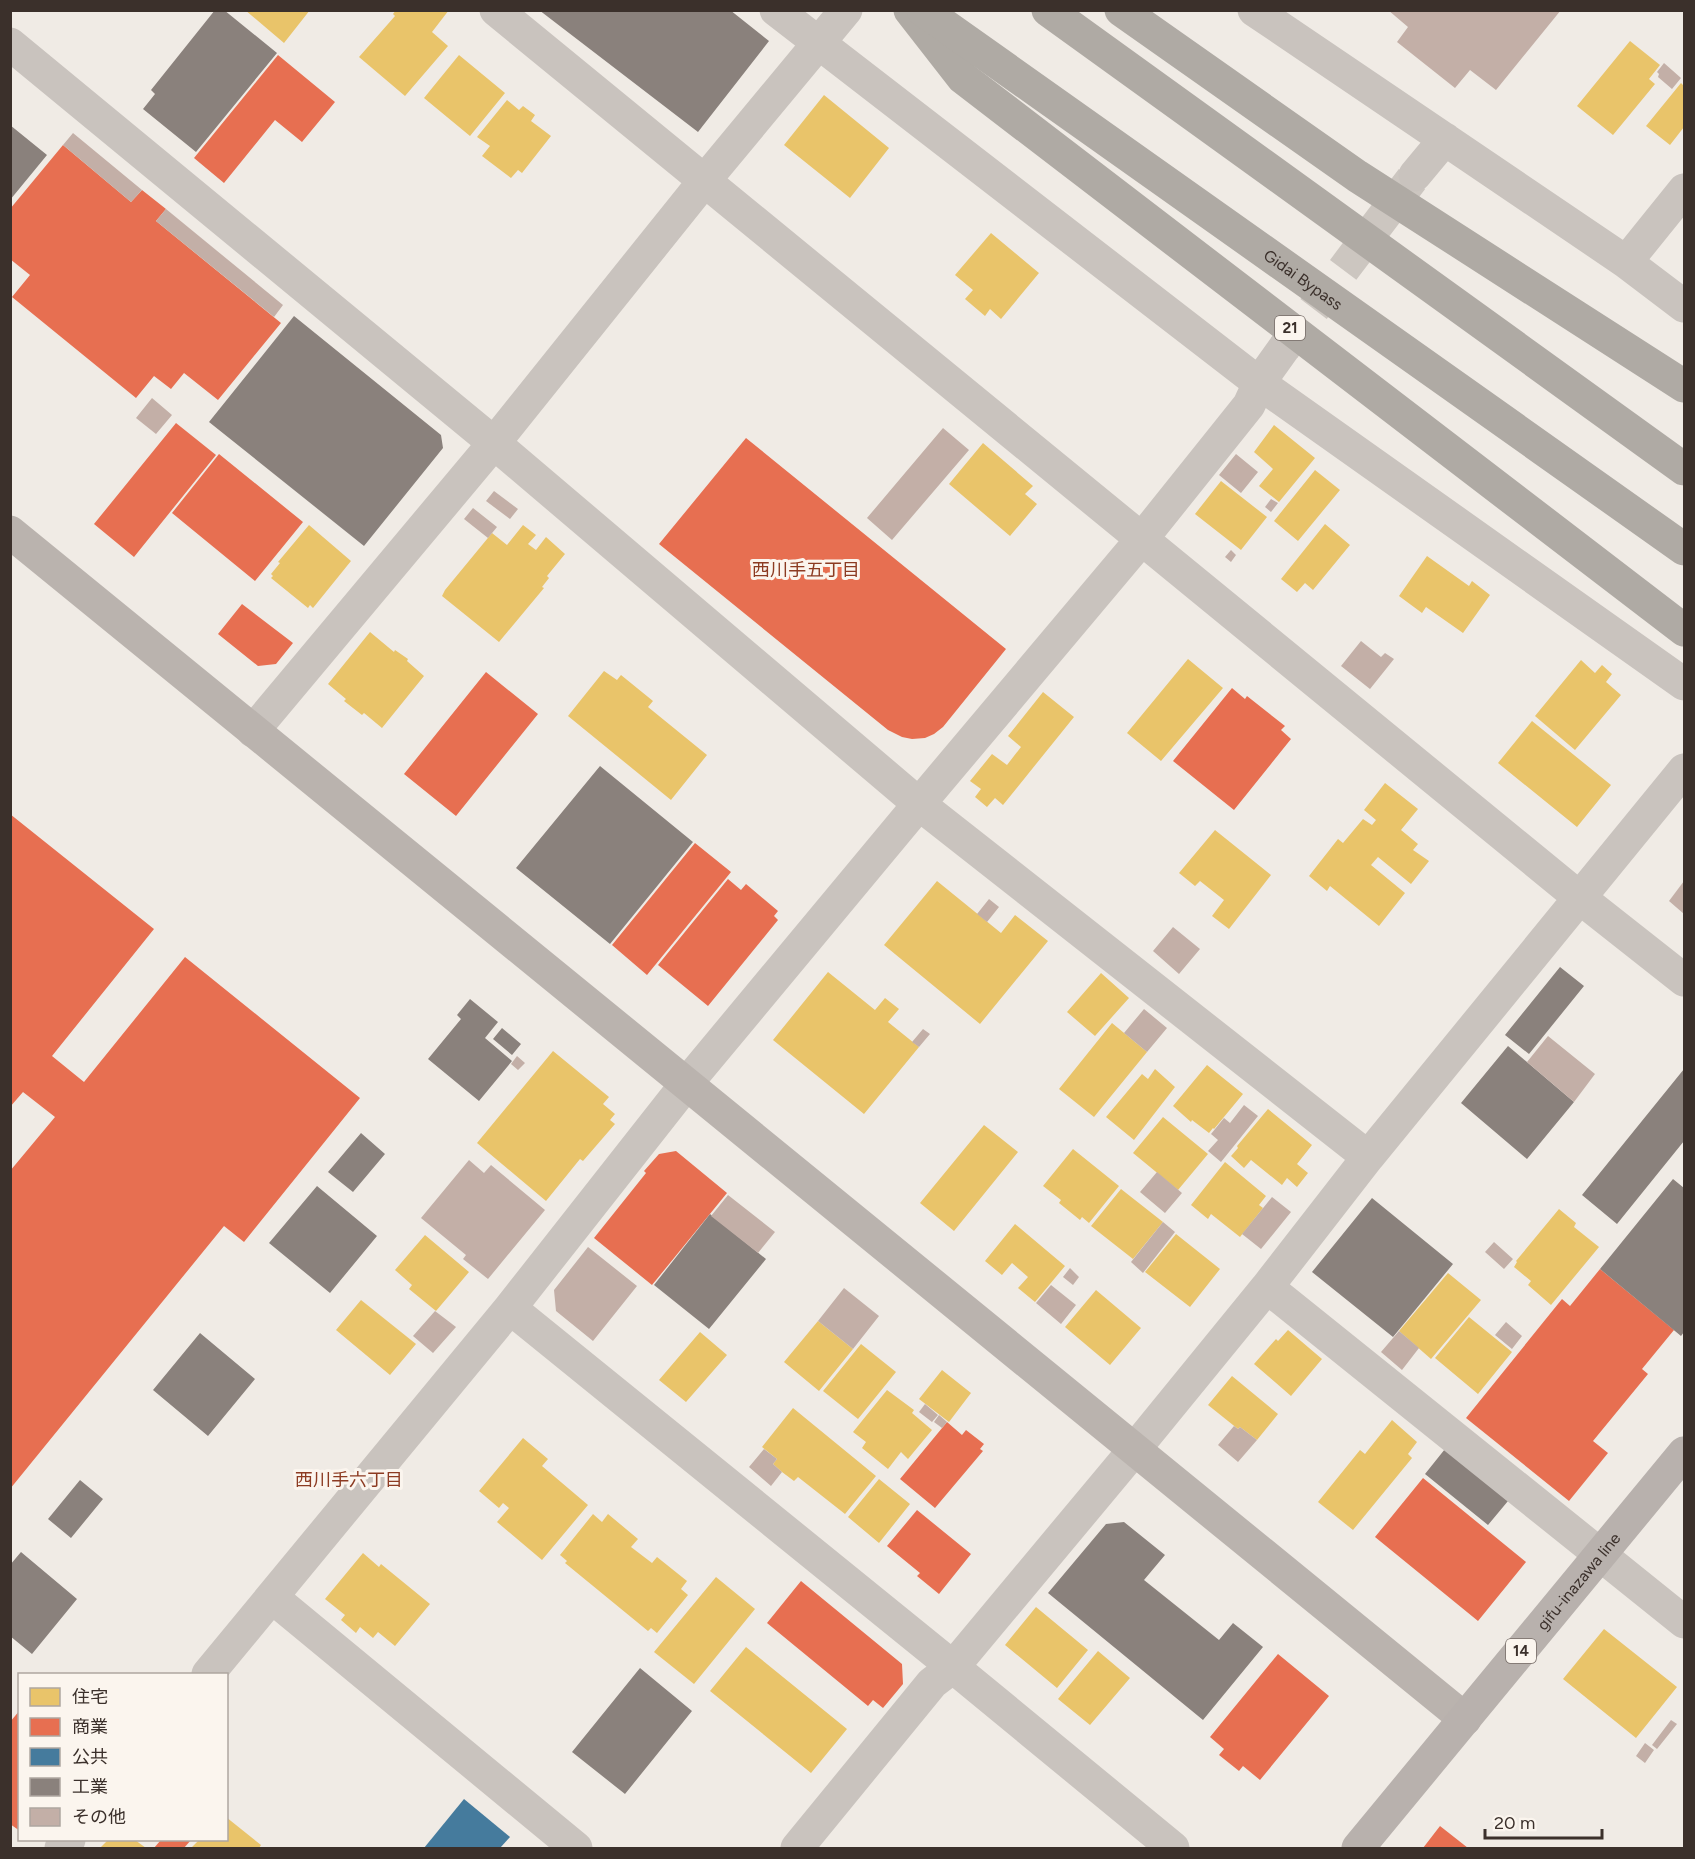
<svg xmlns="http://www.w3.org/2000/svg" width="1695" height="1859" font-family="Figtree,'Noto Sans JP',sans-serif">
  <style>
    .homes { fill: #e9c46a }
    .shops { fill: #e76f51 }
    .public { fill: #457b9d }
    .industry { fill: #8a817c }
    .building { fill: #c3afa7 }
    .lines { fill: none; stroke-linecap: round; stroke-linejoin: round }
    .street-tunnel { stroke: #ccc6c0; stroke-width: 33; stroke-dasharray: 33 16; stroke-linecap: butt }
    .street { stroke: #c9c3be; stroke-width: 33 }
    .secondary { stroke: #bab3ae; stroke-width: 33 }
    .primary { stroke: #b8b1ad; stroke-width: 33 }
    .highway { stroke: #afaaa4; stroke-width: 33 }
    .highway-bridge { stroke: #afaaa4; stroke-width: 33 }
    .labels { text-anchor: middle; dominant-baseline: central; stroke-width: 6; stroke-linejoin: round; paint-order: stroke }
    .shield { fill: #fbf5ee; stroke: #756b66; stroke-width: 1.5 }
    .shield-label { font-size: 15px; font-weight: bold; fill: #3b302b }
    .street-label { font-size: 16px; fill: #3b302b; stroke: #fbf5ee }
    .neighbourhood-label { font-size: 18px; fill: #8c3b22; stroke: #fbf5ee }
  </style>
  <rect width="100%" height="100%" fill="#f0ebe5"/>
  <!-- homes -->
  <path class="homes" d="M 245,10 L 310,10 L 284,43 Z
    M 396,10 L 449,10 L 432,32 L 448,46 L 405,96 L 359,57 L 395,16 L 393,14 Z
    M 1630,41 L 1660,65 L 1649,79 L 1655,84 L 1613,135 L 1577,106 Z
    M 459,55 L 505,93 L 470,136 L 424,98 Z
    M 1681,83 L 1684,86 L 1684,127 L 1670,145 L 1646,126 Z
    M 824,95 L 889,148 L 850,198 L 784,145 Z
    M 507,100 L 519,110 L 523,106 L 535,115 L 531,121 L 551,136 L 522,173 L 518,170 L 511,178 L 482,156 L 490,146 L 477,137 Z
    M 991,233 L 1039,273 L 1001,319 L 990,309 L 985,316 L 965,299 L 973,290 L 955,275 Z
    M 1274,425 L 1315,458 L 1279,502 L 1259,486 L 1273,469 L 1254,452 Z
    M 983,443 L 1033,486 L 1025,494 L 1037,504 L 1010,536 L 949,484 Z
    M 1315,470 L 1340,490 L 1298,541 L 1274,521 Z
    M 1221,481 L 1267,517 L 1241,550 L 1195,514 Z
    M 1325,524 L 1350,545 L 1313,590 L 1305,583 L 1297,592 L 1281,579 Z
    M 309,525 L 351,561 L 313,608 L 310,605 L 308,608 L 271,578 L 273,576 L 271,574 L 280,563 L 278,562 Z
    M 523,525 L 536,535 L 528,544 L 536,550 L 546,537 L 565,554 L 547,576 L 549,578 L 542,587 L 544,588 L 499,642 L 442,596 L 445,590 L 492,533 L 507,545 Z
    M 1427,556 L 1469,586 L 1472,581 L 1490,595 L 1463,633 L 1426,607 L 1422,613 L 1399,596 Z
    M 370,632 L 394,652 L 395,650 L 408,659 L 407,661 L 424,676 L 382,728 L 364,713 L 362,715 L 344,701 L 346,699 L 328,684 Z
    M 1188,659 L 1223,688 L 1161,761 L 1127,733 Z
    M 1581,660 L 1595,673 L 1602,665 L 1612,674 L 1606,682 L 1621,695 L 1575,750 L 1535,716 Z
    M 604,671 L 617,680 L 621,675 L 653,701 L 648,707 L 707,755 L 671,800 L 568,716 Z
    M 1043,692 L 1074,717 L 1003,805 L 995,798 L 987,807 L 975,797 L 981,789 L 970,781 L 992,754 L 1007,765 L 1021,747 L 1008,736 Z
    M 1532,721 L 1611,785 L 1577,827 L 1498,763 Z
    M 1385,783 L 1418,809 L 1401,830 L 1418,844 L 1413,850 L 1429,861 L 1411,884 L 1378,857 L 1371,865 L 1405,893 L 1379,926 L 1330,886 L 1327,891 L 1309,876 L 1338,839 L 1343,843 L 1363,819 L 1372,825 L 1376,820 L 1364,810 Z
    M 1215,830 L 1271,875 L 1229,929 L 1212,916 L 1224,900 L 1200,881 L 1195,886 L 1179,873 Z
    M 937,881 L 1001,933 L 1015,915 L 1048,941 L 980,1024 L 884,945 Z
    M 828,972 L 875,1010 L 885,998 L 899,1009 L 888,1022 L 919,1047 L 864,1114 L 773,1040 Z
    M 1101,973 L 1129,998 L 1095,1036 L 1067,1012 Z
    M 1112,1023 L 1147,1052 L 1094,1117 L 1059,1089 Z
    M 553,1051 L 609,1097 L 603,1104 L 615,1114 L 610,1120 L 615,1124 L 583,1161 L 580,1159 L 546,1201 L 477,1143 Z
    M 1207,1065 L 1243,1094 L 1214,1129 L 1213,1128 L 1209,1133 L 1192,1120 L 1191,1122 L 1173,1106 Z
    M 1155,1069 L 1175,1087 L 1134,1140 L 1106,1117 L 1142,1074 L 1148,1079 Z
    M 1268,1109 L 1312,1145 L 1297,1164 L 1308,1173 L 1297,1187 L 1287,1178 L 1282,1185 L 1251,1160 L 1244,1168 L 1231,1156 L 1238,1148 L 1237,1146 Z
    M 1163,1117 L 1208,1154 L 1178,1190 L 1133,1153 Z
    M 984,1125 L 1018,1152 L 954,1231 L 920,1203 Z
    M 1073,1149 L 1119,1186 L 1089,1223 L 1082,1217 L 1080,1220 L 1059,1203 L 1061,1200 L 1043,1186 Z
    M 1225,1162 L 1266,1196 L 1259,1205 L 1263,1208 L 1240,1237 L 1211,1214 L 1208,1219 L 1191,1205 Z
    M 1121,1189 L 1163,1222 L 1133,1259 L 1091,1226 Z
    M 1559,1209 L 1576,1223 L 1574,1227 L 1599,1247 L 1551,1305 L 1528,1285 L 1531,1281 L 1514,1267 L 1517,1262 L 1516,1261 Z
    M 1015,1224 L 1065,1266 L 1035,1302 L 1018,1288 L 1028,1277 L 1012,1263 L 1002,1275 L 985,1261 Z
    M 1176,1234 L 1220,1269 L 1190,1307 L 1145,1272 Z
    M 425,1235 L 469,1272 L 436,1311 L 409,1289 L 412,1285 L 395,1270 Z
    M 1448,1273 L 1481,1300 L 1431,1359 L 1399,1331 Z
    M 1096,1290 L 1141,1328 L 1110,1365 L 1065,1327 Z
    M 361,1300 L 416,1344 L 390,1375 L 336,1330 Z
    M 1469,1317 L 1512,1352 L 1478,1394 L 1435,1358 Z
    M 818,1321 L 853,1349 L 819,1391 L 784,1362 Z
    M 1288,1330 L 1322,1359 L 1291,1396 L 1254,1364 L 1276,1339 L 1278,1341 Z
    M 700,1332 L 727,1355 L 686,1402 L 659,1380 Z
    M 861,1344 L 896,1372 L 858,1419 L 823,1391 Z
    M 942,1370 L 971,1393 L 949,1422 L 919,1399 Z
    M 1232,1376 L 1278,1414 L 1257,1440 L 1240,1427 L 1238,1429 L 1208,1405 Z
    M 887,1390 L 914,1410 L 912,1413 L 932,1430 L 908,1459 L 901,1452 L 888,1469 L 862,1448 L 866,1442 L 853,1432 Z
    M 793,1408 L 876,1476 L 845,1514 L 798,1477 L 794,1481 L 782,1472 L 773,1464 L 777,1459 L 762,1447 Z
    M 1392,1420 L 1417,1442 L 1408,1454 L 1412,1458 L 1353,1530 L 1318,1502 L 1360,1450 L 1365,1454 Z
    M 523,1438 L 548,1459 L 542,1466 L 588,1505 L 542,1560 L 497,1522 L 509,1508 L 503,1503 L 499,1508 L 479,1491 Z
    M 879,1479 L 910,1504 L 879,1543 L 848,1517 Z
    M 593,1514 L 602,1522 L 608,1514 L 638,1539 L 631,1547 L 652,1563 L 657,1557 L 687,1581 L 681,1589 L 688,1595 L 657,1633 L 651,1628 L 648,1631 L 565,1563 L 567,1561 L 560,1555 Z
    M 363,1553 L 379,1567 L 381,1564 L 430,1604 L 395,1646 L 378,1632 L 373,1638 L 360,1627 L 356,1633 L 341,1620 L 345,1615 L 325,1599 Z
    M 716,1577 L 755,1609 L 694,1684 L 654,1652 Z
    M 1036,1607 L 1088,1650 L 1057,1688 L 1005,1645 Z
    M 1604,1629 L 1677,1687 L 1636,1738 L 1563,1679 Z
    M 746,1647 L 847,1729 L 811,1773 L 710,1691 Z
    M 1098,1651 L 1130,1678 L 1090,1725 L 1058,1699 Z
    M 226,1817 L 261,1845 L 259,1848 L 192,1847 L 199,1840 L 226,1840 Z
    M 108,1840 L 135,1840 L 146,1848 L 100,1848 Z"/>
  <!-- shops -->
  <path class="shops" d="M 278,55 L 335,102 L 302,142 L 275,120 L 224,183 L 194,158 Z
    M 63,145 L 131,202 L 142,190 L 166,209 L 156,221 L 281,323 L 218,400 L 184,373 L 171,389 L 154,376 L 136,398 L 12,297 L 30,275 L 10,259 L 10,209 Z
    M 176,423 L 216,455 L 134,557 L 94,524 Z
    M 746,438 L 1006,649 L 943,727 L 934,734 L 925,738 L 912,739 L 902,737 L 888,730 L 659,544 Z
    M 219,454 L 303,522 L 255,581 L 172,513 Z
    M 242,604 L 293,643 L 276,664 L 258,666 L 218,634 Z
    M 486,672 L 538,714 L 456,816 L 404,774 Z
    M 1232,688 L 1245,699 L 1247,696 L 1285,726 L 1281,730 L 1291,739 L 1234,810 L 1173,761 Z
    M 10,814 L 154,929 L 52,1056 L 84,1082 L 185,957 L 360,1098 L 244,1242 L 224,1226 L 10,1489 L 10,1171 L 55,1117 L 23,1092 L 10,1107 Z
    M 695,843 L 731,872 L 647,975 L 612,945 Z
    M 728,879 L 741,890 L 746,884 L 778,911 L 774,916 L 778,920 L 708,1006 L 658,965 Z
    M 676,1151 L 727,1193 L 652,1285 L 594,1238 L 646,1173 L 644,1171 L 659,1154 Z
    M 1600,1269 L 1674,1330 L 1642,1369 L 1648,1374 L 1593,1441 L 1608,1453 L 1569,1501 L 1466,1418 L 1562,1299 L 1570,1306 Z
    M 947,1422 L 962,1435 L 966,1430 L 984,1444 L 980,1449 L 983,1451 L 935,1508 L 900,1479 Z
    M 1423,1478 L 1526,1562 L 1478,1621 L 1375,1537 Z
    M 917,1510 L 971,1554 L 939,1594 L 917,1576 L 920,1573 L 887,1546 Z
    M 801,1581 L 902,1664 L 903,1684 L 883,1708 L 873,1700 L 868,1706 L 767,1623 Z
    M 1278,1654 L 1329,1696 L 1260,1780 L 1243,1766 L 1239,1771 L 1219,1755 L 1224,1749 L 1210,1737 Z
    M 20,1710 L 20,1831 L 10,1824 L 10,1722 Z
    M 1440,1826 L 1468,1848 L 1423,1848 Z
    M 159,1840 L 191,1840 L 184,1848 L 154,1848 L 160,1841 Z"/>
  <!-- public -->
  <path class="public" d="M 464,1799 L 510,1837 L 500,1848 L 424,1848 Z"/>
  <!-- industry -->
  <path class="industry" d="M 215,10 L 224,10 L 277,53 L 196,152 L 143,109 L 155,94 L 151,90 Z
    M 539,10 L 730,10 L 769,41 L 698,132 Z
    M 10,125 L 47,155 L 10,200 Z
    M 294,316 L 441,435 L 443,448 L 364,546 L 209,422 Z
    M 600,766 L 693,842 L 610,944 L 516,868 Z
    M 1560,967 L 1584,986 L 1529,1054 L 1505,1035 Z
    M 470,999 L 498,1022 L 485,1038 L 512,1061 L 479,1101 L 428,1059 L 461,1019 L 457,1015 Z
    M 502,1028 L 521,1044 L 512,1055 L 493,1039 Z
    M 1508,1046 L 1574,1102 L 1527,1159 L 1461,1103 Z
    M 1684,1069 L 1684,1141 L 1617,1224 L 1582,1195 Z
    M 361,1133 L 385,1154 L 353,1192 L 328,1172 Z
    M 1673,1179 L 1684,1188 L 1684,1332 L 1681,1336 L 1600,1269 Z
    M 317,1186 L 377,1236 L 330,1293 L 269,1243 Z
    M 1372,1198 L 1453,1264 L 1393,1337 L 1312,1272 Z
    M 710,1214 L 766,1259 L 709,1329 L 654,1285 Z
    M 200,1333 L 255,1379 L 208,1436 L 153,1390 Z
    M 1445,1449 L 1508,1501 L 1488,1525 L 1425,1474 Z
    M 80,1480 L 103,1499 L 71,1538 L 48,1519 Z
    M 1124,1522 L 1165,1555 L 1144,1580 L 1219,1640 L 1233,1623 L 1263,1647 L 1203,1720 L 1048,1593 L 1106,1524 Z
    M 21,1552 L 77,1599 L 32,1654 L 10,1636 L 10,1565 Z
    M 640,1668 L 692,1711 L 625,1794 L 572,1752 Z"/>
  <!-- building -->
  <path class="building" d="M 1388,10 L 1561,10 L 1496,90 L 1470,70 L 1455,88 L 1397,42 L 1408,27 Z
    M 1664,63 L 1681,78 L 1672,89 L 1658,77 L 1659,74 L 1657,72 Z
    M 73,133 L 142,190 L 131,202 L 63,145 Z
    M 166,209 L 283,305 L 274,317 L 156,221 Z
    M 152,398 L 172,415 L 156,434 L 136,418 Z
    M 943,428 L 969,450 L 892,540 L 867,518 Z
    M 1236,454 L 1258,472 L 1241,493 L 1219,475 Z
    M 494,491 L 518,509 L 510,519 L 486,501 Z
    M 1271,499 L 1278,503 L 1271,512 L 1265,507 Z
    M 473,508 L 497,527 L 488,538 L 464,519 Z
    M 1231,550 L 1236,555 L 1231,562 L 1225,557 Z
    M 1361,641 L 1381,657 L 1385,653 L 1394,659 L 1370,689 L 1341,666 Z
    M 1684,881 L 1684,914 L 1669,901 Z
    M 989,899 L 999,907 L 987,922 L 977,914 Z
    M 1173,927 L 1200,949 L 1179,974 L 1153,951 Z
    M 1144,1009 L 1167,1028 L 1147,1052 L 1124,1033 Z
    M 923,1029 L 930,1034 L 919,1047 L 912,1042 Z
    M 1548,1036 L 1595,1074 L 1574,1102 L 1527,1062 Z
    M 517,1056 L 525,1063 L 518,1070 L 511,1064 Z
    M 1244,1105 L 1258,1116 L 1221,1162 L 1208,1151 L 1218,1140 L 1211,1134 L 1224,1118 L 1230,1123 Z
    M 469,1160 L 484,1173 L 491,1165 L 545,1210 L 488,1279 L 463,1259 L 466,1255 L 421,1218 Z
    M 1157,1172 L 1182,1193 L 1165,1213 L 1140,1192 Z
    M 728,1195 L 775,1232 L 758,1253 L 711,1216 Z
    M 1272,1197 L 1291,1212 L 1261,1249 L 1242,1234 Z
    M 1163,1222 L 1175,1232 L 1143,1273 L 1131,1262 Z
    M 1494,1242 L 1513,1259 L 1504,1269 L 1485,1252 Z
    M 588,1247 L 637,1286 L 593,1341 L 556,1311 L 554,1290 Z
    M 1070,1268 L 1079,1277 L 1073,1285 L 1063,1277 Z
    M 1051,1285 L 1076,1305 L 1061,1324 L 1036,1303 Z
    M 844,1288 L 879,1316 L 853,1349 L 818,1321 Z
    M 435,1311 L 456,1327 L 433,1353 L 413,1336 Z
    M 1506,1322 L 1522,1336 L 1512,1349 L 1495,1335 Z
    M 1399,1331 L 1419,1348 L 1402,1370 L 1381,1352 Z
    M 925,1404 L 938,1415 L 932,1422 L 919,1412 Z
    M 939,1415 L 947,1422 L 942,1428 L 934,1422 Z
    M 1234,1426 L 1238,1429 L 1240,1427 L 1257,1440 L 1238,1462 L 1218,1445 Z
    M 764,1449 L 777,1459 L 773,1464 L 782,1472 L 771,1486 L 749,1467 Z
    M 1671,1720 L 1677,1724 L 1657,1749 L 1652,1745 Z
    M 1645,1743 L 1654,1750 L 1645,1763 L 1636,1756 Z"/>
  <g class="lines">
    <!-- street-tunnel -->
    <path class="street-tunnel" d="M 1284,348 L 1412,179"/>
    <!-- street -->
    <path class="street" d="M 496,10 L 1580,898 L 1684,980
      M 776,10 L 1259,383 L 1684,684
      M 1254,10 L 1626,262 L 1684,306
      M 10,44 L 494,443 L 919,804 L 1368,1157
      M 1415,175 L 1445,139
      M 1626,262 L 1684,190
      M 253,731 L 494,443 L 705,180 L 846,10
      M 1267,1287 L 1684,1622
      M 510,1308 L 953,1667 L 1173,1848
      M 273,1598 L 576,1848
      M 208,1674 L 510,1308 L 687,1083 L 919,804 L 1141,540 L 1249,405 L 1259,383 L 1284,348
      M 61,1848 L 69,1840
      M 797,1848 L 932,1683 L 953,1667 L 1134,1450 L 1267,1287 L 1368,1157 L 1684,770"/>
    <!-- secondary -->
    <path class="secondary" d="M 10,532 L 1465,1719"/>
    <!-- primary -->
    <path class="primary" id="s1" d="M 1358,1848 L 1684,1453"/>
    <!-- highway -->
    <path class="highway" d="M 910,10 L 963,78 L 1684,630
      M 1121,10 L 1357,176 L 1684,386"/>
    <!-- highway-bridge -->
    <g class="highway-bridge">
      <path id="s2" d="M 923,10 L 1684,549"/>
      <path d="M 1048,10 L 1684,469"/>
    </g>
  </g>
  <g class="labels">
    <!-- shield labels -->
    <g class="shield">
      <rect x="1275" y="316" width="30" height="24" rx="4.5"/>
      <rect x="1506" y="1639" width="30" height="24" rx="4.5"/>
    </g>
    <g class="shield-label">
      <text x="1290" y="328">21</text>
      <text x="1521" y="1651">14</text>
    </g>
    <!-- street labels -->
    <g class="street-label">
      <text stroke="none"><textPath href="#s2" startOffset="466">Gidai Bypass</textPath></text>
      <text stroke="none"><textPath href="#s1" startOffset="346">gifu-inazawa line</textPath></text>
    </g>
    <!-- neighbourhood labels -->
    <g class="neighbourhood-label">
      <text x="806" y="570">西川手五丁目</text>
      <text x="349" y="1480">西川手六丁目</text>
    </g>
  </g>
  <!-- border -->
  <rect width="1695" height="1859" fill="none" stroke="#3b302b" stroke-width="24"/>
  <!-- legend -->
  <rect x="18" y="1673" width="210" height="168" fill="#fbf5ee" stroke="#aea6a0" stroke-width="1.5"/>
  <rect x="30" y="1688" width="30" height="18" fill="#e9c46a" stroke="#aea6a0" stroke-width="1.5"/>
  <text x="72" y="1703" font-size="18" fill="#3b302b">住宅</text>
  <rect x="30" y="1718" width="30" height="18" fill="#e76f51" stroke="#aea6a0" stroke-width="1.5"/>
  <text x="72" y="1733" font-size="18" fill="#3b302b">商業</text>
  <rect x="30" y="1748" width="30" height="18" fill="#457b9d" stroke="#aea6a0" stroke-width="1.5"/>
  <text x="72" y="1763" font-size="18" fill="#3b302b">公共</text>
  <rect x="30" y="1778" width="30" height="18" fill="#8a817c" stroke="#aea6a0" stroke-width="1.5"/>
  <text x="72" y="1793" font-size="18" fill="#3b302b">工業</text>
  <rect x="30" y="1808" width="30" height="18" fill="#c3afa7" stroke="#aea6a0" stroke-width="1.5"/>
  <text x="72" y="1823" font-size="18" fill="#3b302b">その他</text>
  <!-- scale -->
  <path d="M1485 1829v9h117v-9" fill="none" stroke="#3b302b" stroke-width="3"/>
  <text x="1494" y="1829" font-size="18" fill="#3b302b" stroke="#fbf5ee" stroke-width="4.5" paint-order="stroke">20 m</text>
</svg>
